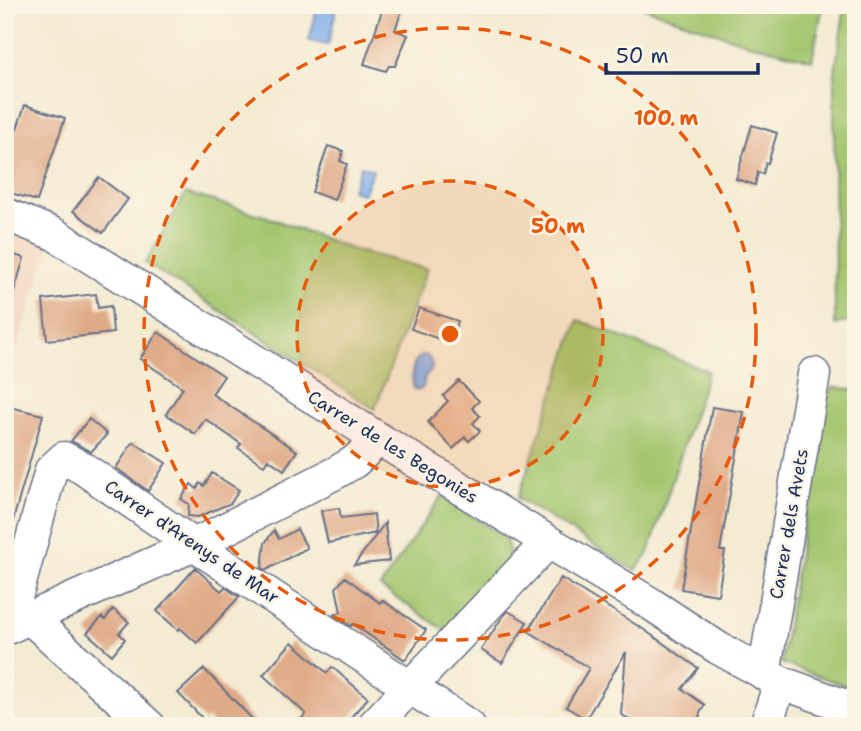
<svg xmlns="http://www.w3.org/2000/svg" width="861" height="731" font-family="'Shantell Sans',sans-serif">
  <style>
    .built { fill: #f2d4be }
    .green { fill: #a4c66f; stroke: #607a66; stroke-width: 2 }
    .water { fill: #7fafea; stroke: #4d6fa4; stroke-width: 2 }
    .building { fill: #e0ab89 }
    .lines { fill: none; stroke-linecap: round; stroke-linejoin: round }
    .minor-casing { stroke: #677187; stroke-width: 35 }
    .minor { stroke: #fff; stroke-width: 32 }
    .ring { fill: none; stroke: #e8590c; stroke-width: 3.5; stroke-dasharray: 12 9 }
    .labels { text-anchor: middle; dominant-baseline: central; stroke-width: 5; stroke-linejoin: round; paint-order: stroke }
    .street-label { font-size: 18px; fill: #1b2f5e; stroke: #fcf5e5 }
    .centre { fill: #e8590c; stroke: #fcf5e5; stroke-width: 3.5 }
    .ring-label { font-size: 21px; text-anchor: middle; font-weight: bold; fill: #e8590c; stroke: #fcf5e5; stroke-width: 5; stroke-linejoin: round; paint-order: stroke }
  </style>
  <rect width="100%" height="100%" fill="#fcf5e5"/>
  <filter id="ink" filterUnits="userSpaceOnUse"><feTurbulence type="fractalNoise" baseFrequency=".0143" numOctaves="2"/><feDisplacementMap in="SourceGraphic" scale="14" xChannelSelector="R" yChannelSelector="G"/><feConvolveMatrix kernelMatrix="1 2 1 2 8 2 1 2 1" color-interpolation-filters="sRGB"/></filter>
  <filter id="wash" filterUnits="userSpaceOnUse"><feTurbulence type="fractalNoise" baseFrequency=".00686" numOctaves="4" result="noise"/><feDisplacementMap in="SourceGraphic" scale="28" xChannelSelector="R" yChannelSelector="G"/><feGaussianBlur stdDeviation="1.57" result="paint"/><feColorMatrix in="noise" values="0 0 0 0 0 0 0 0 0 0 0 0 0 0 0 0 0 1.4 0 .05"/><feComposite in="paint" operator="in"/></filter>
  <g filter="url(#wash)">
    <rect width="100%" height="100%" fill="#f4ebd3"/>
    <!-- built -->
    <path class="built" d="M 5,227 L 52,241 L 5,383 Z"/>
    <!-- green -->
    <path class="green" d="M 636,5 L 823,5 L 812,60 L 740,41 Z
      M 845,5 L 856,5 L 856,319 L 835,325 L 834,79 Z
      M 186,193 L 267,217 L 354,250 L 427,269 L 375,409 L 145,263 Z
      M 578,320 L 708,371 L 648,555 L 635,571 L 518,498 Z
      M 833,387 L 856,390 L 856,689 L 781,663 L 823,406 Z
      M 442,496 L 505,538 L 510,553 L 505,568 L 446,631 L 380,587 Z"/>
    <!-- water -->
    <path class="water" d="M 317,7 L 336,11 L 328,45 L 309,41 Z
      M 361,166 L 373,170 L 363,194 L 352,190 Z
      M 426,355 C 432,360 433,364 431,371 L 425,376 L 423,387 L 420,390 L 414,389 C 411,376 410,358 426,355 Z"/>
    <g id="blocks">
      <!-- building -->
      <path class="building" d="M 384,5 L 404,5 L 395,30 L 408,35 L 395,66 L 389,66 L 386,71 L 364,64 Z
        M 25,105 L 65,118 L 37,201 L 8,192 L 14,172 L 5,169 L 5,164 Z
        M 752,125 L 777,133 L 768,163 L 766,163 L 763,174 L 758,172 L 755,185 L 736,179 Z
        M 328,146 L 343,151 L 340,161 L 347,164 L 334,200 L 312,192 Z
        M 99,177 L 128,199 L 103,233 L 73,211 Z
        M 5,252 L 24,258 L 10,306 L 5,306 Z
        M 96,294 L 98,308 L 111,306 L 113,333 L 47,340 L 43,300 Z
        M 419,308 L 458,321 L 450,343 L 411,329 Z
        M 158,332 L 224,376 L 212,394 L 297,451 L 284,470 L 268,459 L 264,465 L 253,458 L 238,448 L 241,444 L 205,419 L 195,434 L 166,414 L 183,388 L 140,359 Z
        M 459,381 L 479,401 L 472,408 L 480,416 L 473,423 L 480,431 L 469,441 L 465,437 L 453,449 L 428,422 L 448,401 L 443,396 Z
        M 5,406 L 43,415 L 10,531 L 5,530 Z
        M 712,407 L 744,412 L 720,551 L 725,551 L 718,595 L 681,589 Z
        M 89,419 L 107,434 L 91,452 L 71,441 Z
        M 133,442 L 166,463 L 148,491 L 116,468 Z
        M 212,473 L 239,490 L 231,503 L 198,517 L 188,516 L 189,504 L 181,499 L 191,484 L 197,489 L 200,483 L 204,486 Z
        M 339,508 L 341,518 L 374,514 L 376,533 L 328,543 L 321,511 Z
        M 385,523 L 389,561 L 354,565 Z
        M 297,529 L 307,548 L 266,570 L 262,568 L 265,543 L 274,530 L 279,539 Z
        M 195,568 L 221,591 L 225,587 L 239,597 L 197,643 L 180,628 L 178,630 L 157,611 Z
        M 345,577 L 380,603 L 382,600 L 426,630 L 405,660 L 353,624 L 351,626 L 334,615 L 341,612 L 336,588 Z
        M 561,578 L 643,629 L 698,668 L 682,689 L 705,705 L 700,713 L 699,726 L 666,726 L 634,723 L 621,714 L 626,652 L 586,719 L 566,707 L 589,668 L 528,631 Z
        M 113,609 L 129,622 L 119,633 L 125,639 L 112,655 L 87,633 L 102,617 L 105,620 Z
        M 508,611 L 527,622 L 502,663 L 481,650 L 501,619 Z
        M 292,642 L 327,673 L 332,667 L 368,698 L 343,726 L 295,726 L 306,714 L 263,675 Z
        M 204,669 L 259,726 L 214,726 L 207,718 L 205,721 L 178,693 Z"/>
    </g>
  </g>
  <g filter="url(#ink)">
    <use href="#blocks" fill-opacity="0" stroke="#677187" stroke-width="2"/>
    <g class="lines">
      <!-- minor casing -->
      <g class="minor-casing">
        <path id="minor" d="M 5,214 L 54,234 L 379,439 L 651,604 L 718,648 L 780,682 L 856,710
          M 29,617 L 149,726
          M 8,627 L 51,470 L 64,458 L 84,469 L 194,545 L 469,726
          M 5,629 L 194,545 L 337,472 L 354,462 L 379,439
          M 764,674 L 814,374
          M 373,726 L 548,542
          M 766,726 L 780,682"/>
      </g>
      <!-- minor -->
      <use href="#minor" class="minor"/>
    </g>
  </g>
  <!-- distance rings -->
  <circle cx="450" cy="334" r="153" fill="#e8590c" fill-opacity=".12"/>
  <g class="ring">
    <circle cx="450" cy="334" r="153"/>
    <circle cx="450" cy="334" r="306"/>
  </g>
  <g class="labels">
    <!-- street labels -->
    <g class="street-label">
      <text transform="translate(393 447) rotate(32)">Carrer de les Begonies</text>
      <text transform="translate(789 524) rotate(-80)">Carrer dels Avets</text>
      <text transform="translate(192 542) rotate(34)">Carrer d'Arenys de Mar</text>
    </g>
  </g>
  <circle cx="450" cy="334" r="10" class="centre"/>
  <g class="ring-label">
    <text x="666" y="125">100 m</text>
    <text x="558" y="233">50 m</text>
  </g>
  <!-- margin -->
  <rect width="861" height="731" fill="none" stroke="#fcf5e5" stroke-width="28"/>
  <!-- scale -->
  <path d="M606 63v10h152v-10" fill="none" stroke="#1b2f5e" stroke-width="3.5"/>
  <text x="616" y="63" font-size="21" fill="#1b2f5e" stroke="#fcf5e5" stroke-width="5" paint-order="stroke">50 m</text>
</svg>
